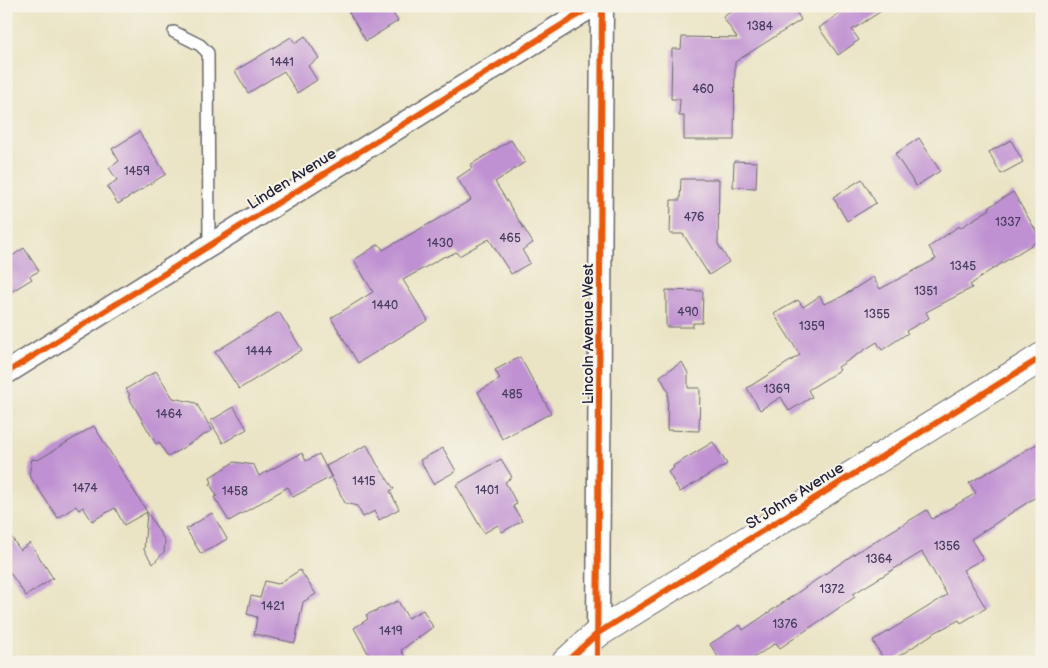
<svg xmlns="http://www.w3.org/2000/svg" width="1048" height="668" font-family="'Balsamiq Sans',sans-serif">
  <style>
    .building { fill: #bf91d2 }
    .lines { fill: none; stroke-linecap: round; stroke-linejoin: round }
    .service-casing { stroke: #68666b; stroke-width: 14 }
    .minor-casing { stroke: #68666b; stroke-width: 25 }
    .tertiary-casing { stroke: #68666b; stroke-width: 30 }
    .service { stroke: #fff; stroke-width: 11 }
    .minor { stroke: #fff; stroke-width: 22 }
    .tertiary { stroke: #fff; stroke-width: 28 }
    .cycleway-casing { stroke: #f7f3e8; stroke-width: 9 }
    .cycleway { stroke: #e8590c; stroke-width: 6 }
    .labels { text-anchor: middle; dominant-baseline: central; stroke-width: 4; stroke-linejoin: round; paint-order: stroke }
    .number-label { font-size: 12px; fill: #493e61 }
    .street-label { font-size: 15px; fill: #22223b; stroke: #f7f3e8 }
  </style>
  <rect width="100%" height="100%" fill="#f7f3e8"/>
  <filter id="ink" filterUnits="userSpaceOnUse"><feTurbulence type="fractalNoise" baseFrequency=".02" numOctaves="2"/><feDisplacementMap in="SourceGraphic" scale="10" xChannelSelector="R" yChannelSelector="G"/><feConvolveMatrix kernelMatrix="1 2 1 2 8 2 1 2 1" color-interpolation-filters="sRGB"/></filter>
  <filter id="wash" filterUnits="userSpaceOnUse"><feTurbulence type="fractalNoise" baseFrequency=".0096" numOctaves="4" result="noise"/><feDisplacementMap in="SourceGraphic" scale="20" xChannelSelector="R" yChannelSelector="G"/><feGaussianBlur stdDeviation="1.12" result="paint"/><feColorMatrix in="noise" values="0 0 0 0 0 0 0 0 0 0 0 0 0 0 0 0 0 1.4 0 .05"/><feComposite in="paint" operator="in"/></filter>
  <g filter="url(#wash)">
    <rect width="100%" height="100%" fill="#eae4c5"/>
    <g id="blocks">
      <!-- building -->
      <path class="building" d="M 345,6 L 388,6 L 398,21 L 366,41 Z
        M 740,6 L 793,6 L 801,20 L 735,62 L 734,140 L 684,140 L 684,116 L 679,116 L 680,99 L 671,99 L 672,49 L 681,49 L 682,37 L 737,38 L 723,17 Z
        M 849,6 L 889,6 L 852,30 L 859,40 L 838,55 L 819,28 Z
        M 305,36 L 319,58 L 308,66 L 317,80 L 297,93 L 284,71 L 248,93 L 235,71 L 291,37 L 295,43 Z
        M 139,132 L 166,174 L 118,204 L 107,187 L 117,180 L 109,168 L 119,161 L 112,149 Z
        M 919,138 L 940,171 L 916,186 L 895,154 Z
        M 511,140 L 525,162 L 495,182 L 533,243 L 522,250 L 530,263 L 511,274 L 489,239 L 459,256 L 456,252 L 446,257 L 445,256 L 403,280 L 428,320 L 358,363 L 331,318 L 373,292 L 354,260 L 379,244 L 383,250 L 471,200 L 457,178 L 472,168 L 470,165 Z
        M 1011,140 L 1023,162 L 1001,174 L 989,152 Z
        M 734,161 L 757,162 L 756,188 L 733,187 Z
        M 681,179 L 719,179 L 718,244 L 729,262 L 709,275 L 683,234 L 670,234 L 671,200 L 680,200 Z
        M 862,179 L 876,203 L 847,221 L 833,197 Z
        M 1013,192 L 1041,239 L 988,272 L 970,285 L 972,288 L 926,312 L 929,318 L 906,331 L 908,333 L 882,350 L 877,342 L 838,367 L 840,370 L 808,390 L 812,397 L 789,411 L 781,397 L 760,410 L 747,388 L 800,355 L 774,314 L 798,300 L 803,307 L 820,296 L 824,304 L 841,297 L 873,277 L 880,289 L 936,259 L 929,247 L 959,226 L 960,228 L 990,209 L 989,207 Z
        M 24,248 L 39,271 L 30,276 L 32,279 L 6,295 L 6,260 Z
        M 666,290 L 703,291 L 702,323 L 693,323 L 693,327 L 666,327 Z
        M 279,312 L 302,350 L 239,389 L 215,352 Z
        M 520,357 L 551,413 L 502,439 L 478,392 L 500,379 L 495,370 Z
        M 682,362 L 688,373 L 688,388 L 700,388 L 699,431 L 667,430 L 668,391 L 660,376 Z
        M 156,371 L 173,398 L 196,403 L 212,430 L 168,457 L 159,442 L 156,444 L 128,396 L 130,395 L 126,389 Z
        M 234,407 L 247,429 L 223,443 L 210,421 Z
        M 94,426 L 165,541 L 164,552 L 153,564 L 144,550 L 147,512 L 124,525 L 115,508 L 92,521 L 83,507 L 79,510 L 76,506 L 58,518 L 29,475 L 32,459 L 38,460 Z
        M 1042,441 L 1042,493 L 971,539 L 983,559 L 963,570 L 986,608 L 961,623 L 959,620 L 934,633 L 890,662 L 885,662 L 873,641 L 947,595 L 922,552 L 853,594 L 855,597 L 780,648 L 776,643 L 747,662 L 721,662 L 710,644 L 740,625 L 743,630 L 857,552 L 927,510 L 932,519 L 976,493 L 969,483 Z
        M 713,442 L 727,464 L 680,492 L 668,472 L 674,468 L 673,466 Z
        M 367,445 L 377,464 L 394,489 L 390,491 L 399,509 L 379,520 L 375,511 L 363,517 L 357,506 L 345,503 L 326,466 Z
        M 443,448 L 456,471 L 433,484 L 420,460 Z
        M 302,453 L 306,461 L 319,454 L 331,477 L 293,497 L 288,487 L 229,521 L 214,497 L 217,496 L 210,484 L 212,483 L 210,477 L 234,462 L 254,465 L 259,476 Z
        M 501,459 L 512,477 L 505,482 L 517,504 L 513,506 L 522,521 L 502,532 L 498,525 L 484,533 L 456,485 Z
        M 212,513 L 227,539 L 201,554 L 186,529 Z
        M 6,529 L 20,550 L 30,543 L 53,578 L 26,596 L 6,567 Z
        M 300,570 L 316,594 L 303,602 L 295,643 L 254,634 L 257,617 L 247,614 L 251,596 L 260,598 L 265,581 L 278,584 Z
        M 398,601 L 408,618 L 423,610 L 433,627 L 401,650 L 408,662 L 373,662 L 354,628 L 368,619 L 366,615 Z"/>
    </g>
  </g>
  <g filter="url(#ink)">
    <use href="#blocks" fill-opacity="0" stroke="#68666b" stroke-width="1"/>
    <g class="lines">
      <!-- service casing -->
      <g class="service-casing">
        <path id="service" d="M 174,32 L 200,45 L 208,53 L 209,246"/>
      </g>
      <!-- minor casing -->
      <g class="minor-casing">
        <path id="minor" d="M 6,373 L 592,6
          M 598,633 L 602,6"/>
      </g>
      <!-- tertiary casing -->
      <g class="tertiary-casing">
        <path id="tertiary" d="M 566,662 L 598,633 L 1042,357"/>
      </g>
      <!-- service -->
      <use href="#service" class="service"/>
      <!-- minor -->
      <use href="#minor" class="minor"/>
      <!-- tertiary -->
      <use href="#tertiary" class="tertiary"/>
      <!-- cycleway casing -->
      <g class="cycleway-casing">
        <path id="cycleway" d="M 6,373 L 592,6
          M 566,662 L 598,633 L 1042,357
          M 597,662 L 602,6"/>
      </g>
      <!-- cycleway -->
      <use href="#cycleway" class="cycleway"/>
    </g>
  </g>
  <g class="labels">
    <!-- number labels -->
    <g class="number-label">
      <text x="760" y="26">1384</text>
      <text x="282" y="62">1441</text>
      <text x="703" y="89">460</text>
      <text x="137" y="171">1459</text>
      <text x="694" y="217">476</text>
      <text x="1008" y="222">1337</text>
      <text x="510" y="238">465</text>
      <text x="440" y="243">1430</text>
      <text x="963" y="266">1345</text>
      <text x="926" y="291">1351</text>
      <text x="385" y="305">1440</text>
      <text x="688" y="312">490</text>
      <text x="877" y="314">1355</text>
      <text x="812" y="326">1359</text>
      <text x="259" y="351">1444</text>
      <text x="777" y="389">1369</text>
      <text x="512" y="394">485</text>
      <text x="169" y="414">1464</text>
      <text x="364" y="481">1415</text>
      <text x="85" y="488">1474</text>
      <text x="487" y="490">1401</text>
      <text x="235" y="491">1458</text>
      <text x="947" y="546">1356</text>
      <text x="879" y="559">1364</text>
      <text x="832" y="589">1372</text>
      <text x="273" y="606">1421</text>
      <text x="785" y="624">1376</text>
      <text x="391" y="631">1419</text>
    </g>
    <!-- street labels -->
    <g class="street-label">
      <text transform="translate(292 179) rotate(-32)">Linden Avenue</text>
      <text transform="translate(588 334) rotate(-90)">Lincoln Avenue West</text>
      <text transform="translate(795 496) rotate(-32)">St Johns Avenue</text>
    </g>
  </g>
  <!-- margin -->
  <rect width="1048" height="668" fill="none" stroke="#f7f3e8" stroke-width="25"/>
</svg>
